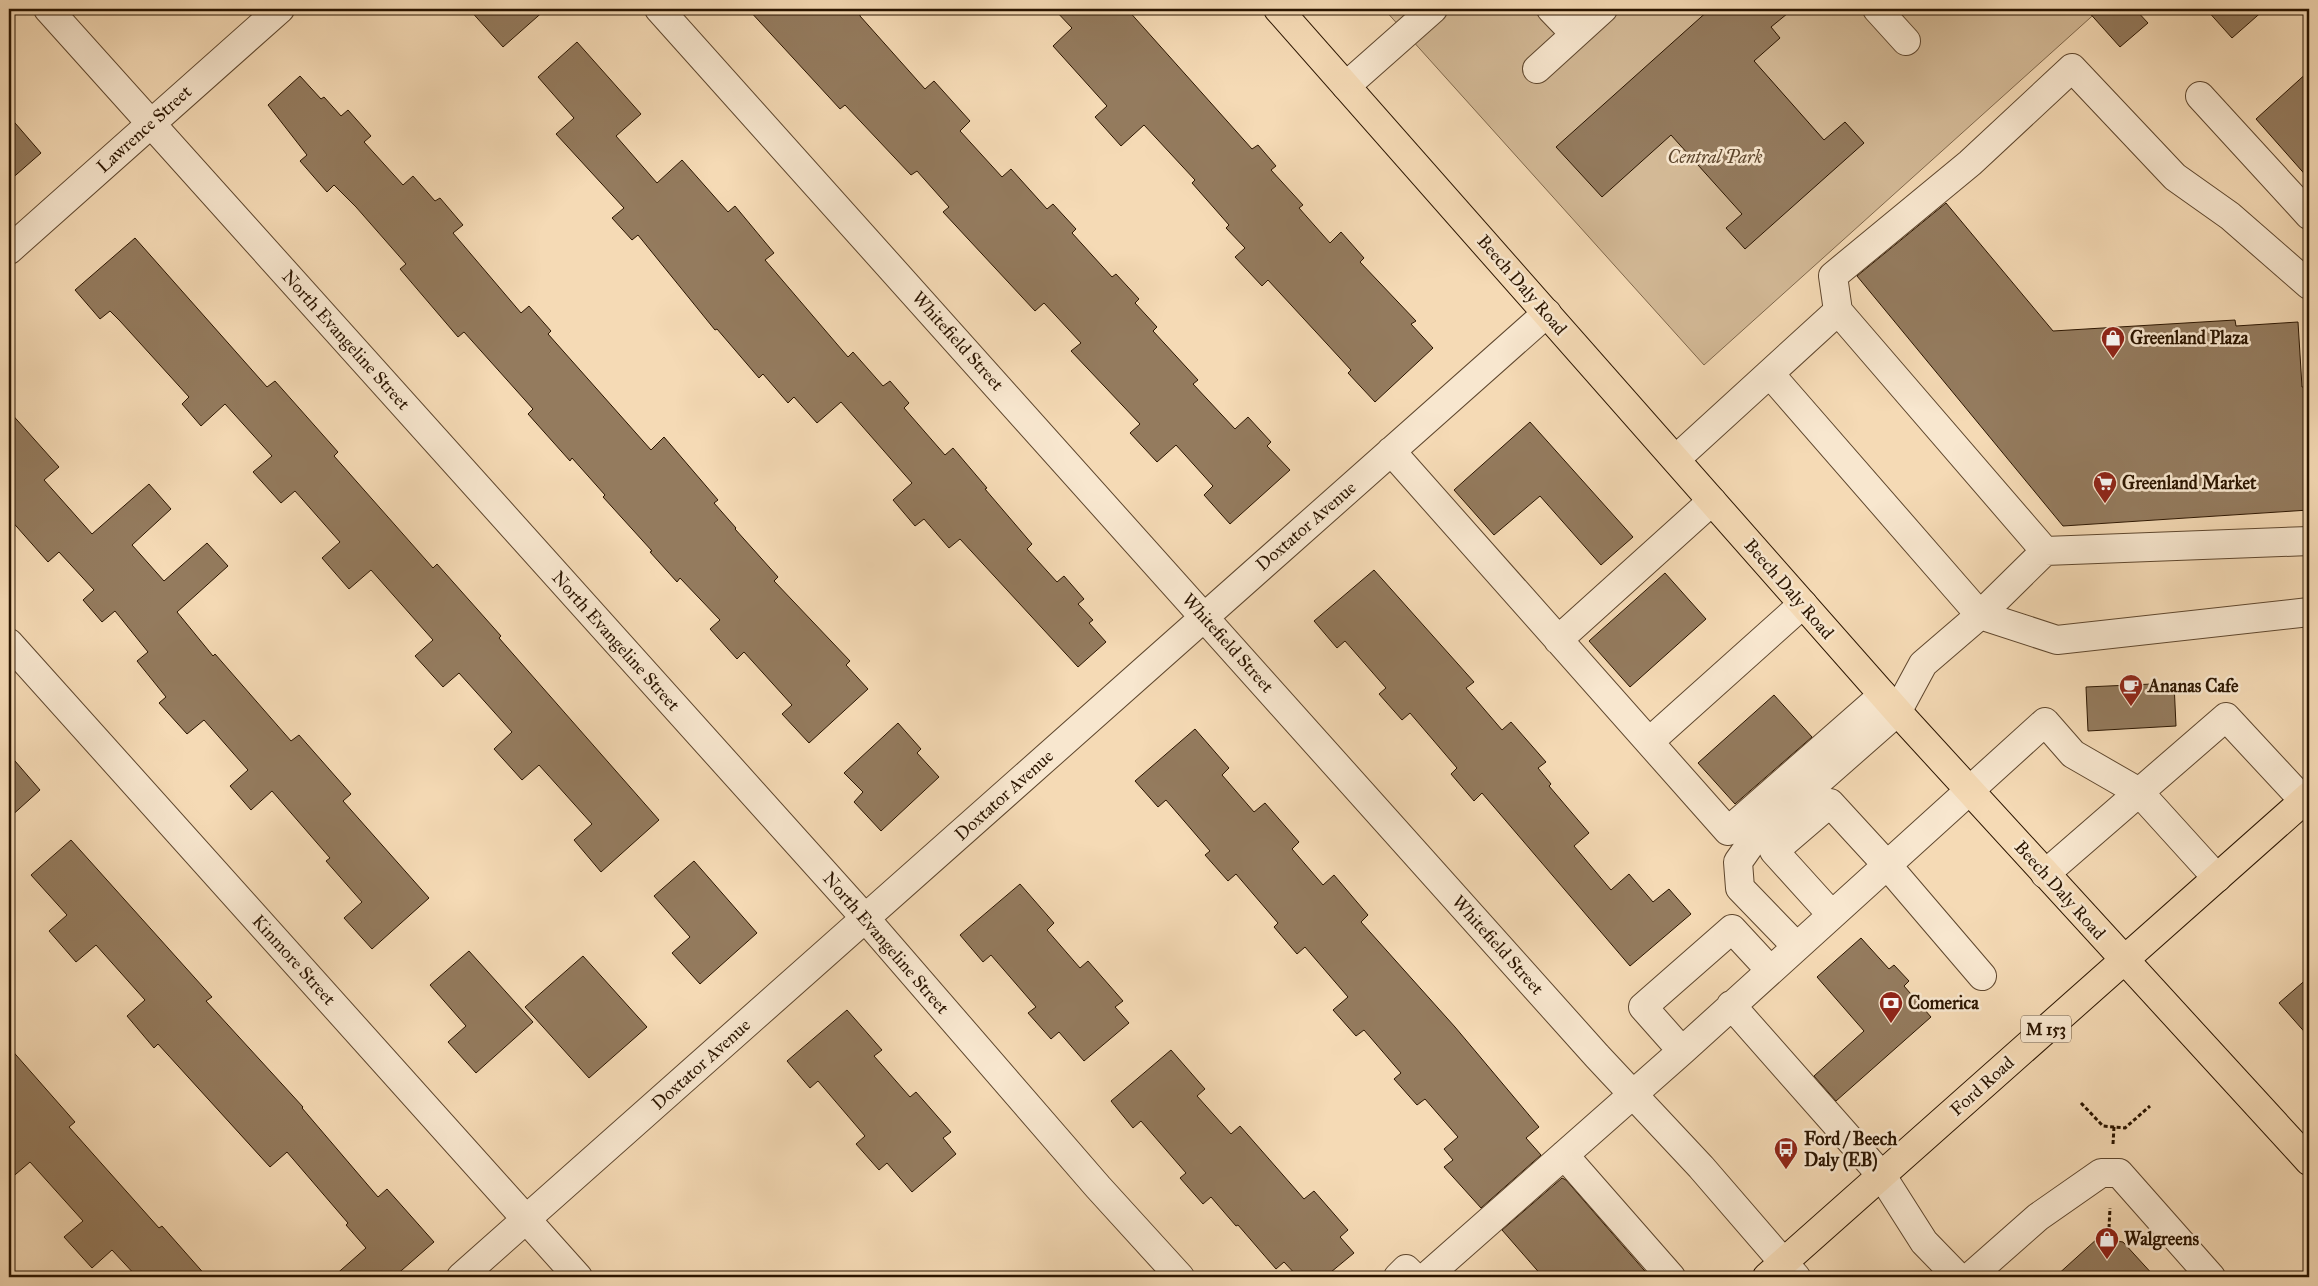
<svg xmlns="http://www.w3.org/2000/svg" width="2318" height="1286" font-family="'IM FELL Great Primer',serif">
  <style>
    .green { fill: #d3b996; stroke: #7f674b }
    .building { fill: #947b5e; stroke: #2b1500 }
    .lines { fill: none; stroke-linecap: round; stroke-linejoin: round }
    .minor-casing { stroke: #5e462d; stroke-width: 30 }
    .major-casing { stroke: #2b1500; stroke-width: 30 }
    .path { stroke: #2b1500; stroke-width: 3; stroke-dasharray: 4 2.5; stroke-linecap: butt }
    .minor { stroke: #f8e7cf; stroke-width: 28 }
    .major { stroke: #f5dab5; stroke-width: 28 }
    .labels { text-anchor: middle; dominant-baseline: central; stroke-width: 5; stroke-linejoin: round; paint-order: stroke }
    .shield { fill: #f8e7cf; stroke: #68543e; stroke-width: 1 }
    .shield-label { font-size: 16px; font-weight: bold; fill: #2b1500 }
    .street-label { font-size: 18px; fill: #2b1500; stroke: #f8e7cf }
    .park-label { font-size: 18px; font-style: italic; fill: #5d462d; stroke: #f8e7cf }
    .poi-label { font-size: 18px; font-weight: bold; fill: #2b1500; stroke: #f8e7cf; text-anchor: start }
  </style>
  <rect width="100%" height="100%" fill="#f5dab5"/>
  <filter id="stains"><feTurbulence type="fractalNoise" baseFrequency=".004" numOctaves="4"/><feColorMatrix values="0 0 0 0 .2 0 0 0 0 .09 0 0 0 0 .02 0 0 0 .5 -.17"/></filter>
  <radialGradient id="worn" r=".72"><stop offset=".6" stop-color="#630" stop-opacity="0"/><stop offset="1" stop-color="#630" stop-opacity=".3"/></radialGradient>
  <!-- green -->
  <path class="green" d="M 1384,9 L 2100,9 L 1704,365 Z"/>
  <!-- building -->
  <path class="building" d="M 469,9 L 546,9 L 503,47 Z
    M 748,9 L 860,9 L 860,16 L 925,89 L 934,81 L 970,121 L 960,131 L 1002,177 L 1011,169 L 1047,209 L 1053,204 L 1076,229 L 1072,233 L 1112,277 L 1116,274 L 1139,299 L 1135,303 L 1157,327 L 1153,331 L 1198,380 L 1193,384 L 1235,429 L 1248,417 L 1271,442 L 1267,446 L 1290,470 L 1230,524 L 1204,495 L 1213,486 L 1176,445 L 1157,462 L 1130,433 L 1140,424 L 1071,351 L 1081,343 L 1044,303 L 1035,311 L 943,212 L 949,207 L 917,171 L 911,175 L 845,105 L 840,109 Z
    M 1054,9 L 1127,9 L 1252,149 L 1258,145 L 1276,166 L 1271,170 L 1303,205 L 1299,208 L 1330,243 L 1341,232 L 1364,258 L 1360,262 L 1416,321 L 1411,324 L 1433,348 L 1375,402 L 1348,373 L 1351,370 L 1268,280 L 1262,286 L 1235,257 L 1245,248 L 1226,228 L 1229,225 L 1192,183 L 1195,180 L 1144,125 L 1121,146 L 1095,117 L 1107,106 L 1053,46 L 1072,28 Z
    M 1710,9 L 1793,9 L 1771,27 L 1780,38 L 1754,61 L 1824,140 L 1845,122 L 1864,143 L 1745,249 L 1726,228 L 1742,214 L 1671,135 L 1602,197 L 1556,147 Z
    M 2086,9 L 2135,9 L 2148,23 L 2120,47 Z
    M 2206,9 L 2265,9 L 2232,38 Z
    M 577,42 L 641,114 L 616,136 L 657,183 L 682,160 L 728,212 L 735,206 L 774,253 L 765,260 L 848,357 L 853,352 L 883,386 L 890,381 L 909,403 L 904,408 L 945,455 L 953,448 L 987,488 L 985,489 L 1032,544 L 1027,549 L 1057,582 L 1064,576 L 1084,599 L 1078,604 L 1093,620 L 1089,623 L 1106,642 L 1078,667 L 960,539 L 949,548 L 924,519 L 915,526 L 893,500 L 912,483 L 841,402 L 817,423 L 794,397 L 788,403 L 763,374 L 759,378 L 717,329 L 715,330 L 638,235 L 632,240 L 612,218 L 624,208 L 556,134 L 574,118 L 538,77 Z
    M 2309,71 L 2309,179 L 2256,119 Z
    M 300,76 L 321,99 L 324,97 L 341,116 L 348,110 L 371,136 L 364,142 L 403,185 L 413,176 L 435,201 L 440,198 L 463,225 L 453,233 L 521,313 L 529,306 L 551,331 L 548,334 L 651,450 L 664,437 L 718,500 L 714,503 L 736,528 L 735,529 L 778,577 L 774,581 L 850,661 L 846,665 L 868,689 L 809,743 L 782,714 L 792,705 L 744,652 L 737,659 L 710,629 L 720,620 L 680,578 L 677,582 L 650,552 L 652,551 L 603,497 L 605,495 L 572,458 L 570,461 L 528,414 L 533,409 L 464,332 L 458,337 L 400,269 L 406,264 L 356,207 L 334,185 L 327,192 L 300,161 L 307,155 L 268,105 Z
    M 9,116 L 41,153 L 9,181 Z
    M 1946,203 L 2053,331 L 2235,320 L 2236,326 L 2298,322 L 2302,387 L 2309,387 L 2309,510 L 2063,526 L 1857,276 Z
    M 135,238 L 267,387 L 275,381 L 338,452 L 334,456 L 433,568 L 437,564 L 501,636 L 499,638 L 659,820 L 601,872 L 574,840 L 592,824 L 539,765 L 522,780 L 494,749 L 512,732 L 459,673 L 443,687 L 415,656 L 433,640 L 371,570 L 349,589 L 322,558 L 340,542 L 295,491 L 281,503 L 253,472 L 272,456 L 225,404 L 201,426 L 182,404 L 189,397 L 120,321 L 110,311 L 100,319 L 75,290 Z
    M 9,411 L 59,467 L 44,480 L 92,534 L 149,484 L 171,509 L 132,545 L 164,581 L 207,543 L 228,566 L 177,612 L 213,656 L 215,654 L 291,741 L 299,735 L 351,794 L 343,801 L 429,898 L 372,949 L 344,918 L 362,902 L 326,861 L 330,858 L 272,791 L 251,810 L 230,786 L 248,770 L 204,720 L 187,734 L 159,703 L 166,697 L 137,661 L 148,652 L 115,611 L 102,622 L 83,600 L 94,590 L 59,552 L 48,562 L 9,518 Z
    M 1530,422 L 1633,537 L 1601,565 L 1540,496 L 1494,535 L 1454,490 Z
    M 1374,570 L 1474,682 L 1466,688 L 1502,730 L 1511,722 L 1546,762 L 1538,768 L 1551,784 L 1549,786 L 1589,833 L 1574,846 L 1611,890 L 1629,874 L 1653,902 L 1669,889 L 1691,914 L 1630,966 L 1482,793 L 1474,801 L 1451,774 L 1457,768 L 1410,713 L 1402,720 L 1379,694 L 1386,688 L 1345,641 L 1337,648 L 1314,621 Z
    M 1665,573 L 1706,619 L 1630,687 L 1589,641 Z
    M 2174,683 L 2176,726 L 2088,731 L 2086,687 Z
    M 1774,695 L 1812,737 L 1735,804 L 1698,763 Z
    M 898,723 L 921,749 L 917,753 L 939,777 L 881,831 L 854,802 L 863,792 L 844,773 Z
    M 1195,729 L 1229,768 L 1222,775 L 1254,812 L 1265,803 L 1299,842 L 1292,849 L 1323,885 L 1334,875 L 1368,915 L 1361,922 L 1455,1027 L 1539,1127 L 1526,1138 L 1541,1155 L 1481,1208 L 1444,1167 L 1453,1160 L 1444,1149 L 1458,1137 L 1425,1099 L 1417,1105 L 1394,1079 L 1401,1073 L 1364,1030 L 1356,1036 L 1333,1010 L 1348,997 L 1305,947 L 1297,954 L 1274,927 L 1278,923 L 1236,874 L 1228,881 L 1205,855 L 1210,851 L 1166,800 L 1158,807 L 1135,781 Z
    M 9,754 L 40,790 L 9,818 Z
    M 71,840 L 212,997 L 206,1001 L 303,1107 L 302,1108 L 378,1197 L 387,1189 L 434,1242 L 394,1277 L 333,1277 L 366,1248 L 346,1225 L 348,1223 L 287,1152 L 270,1167 L 158,1044 L 154,1048 L 127,1016 L 145,1000 L 96,945 L 76,962 L 49,931 L 67,915 L 31,875 Z
    M 694,861 L 757,933 L 700,984 L 672,953 L 690,937 L 654,896 Z
    M 1020,884 L 1054,923 L 1047,930 L 1080,968 L 1088,961 L 1123,1001 L 1115,1007 L 1129,1023 L 1084,1061 L 1059,1032 L 1051,1039 L 1028,1013 L 1036,1007 L 991,955 L 983,962 L 960,935 Z
    M 1861,938 L 1889,969 L 1894,965 L 1909,981 L 1904,986 L 1931,1017 L 1836,1101 L 1814,1076 L 1864,1031 L 1817,977 Z
    M 469,951 L 533,1022 L 476,1073 L 448,1042 L 466,1026 L 430,985 Z
    M 583,956 L 647,1027 L 589,1078 L 525,1007 Z
    M 2309,977 L 2309,1037 L 2279,1003 Z
    M 847,1010 L 882,1050 L 874,1056 L 910,1097 L 916,1092 L 951,1132 L 943,1138 L 956,1154 L 912,1192 L 887,1163 L 879,1170 L 856,1144 L 865,1136 L 818,1081 L 810,1088 L 787,1061 Z
    M 9,1047 L 75,1122 L 69,1127 L 159,1228 L 162,1226 L 207,1277 L 137,1277 L 112,1250 L 92,1268 L 64,1237 L 83,1221 L 30,1162 L 9,1180 Z
    M 1171,1050 L 1205,1089 L 1197,1096 L 1231,1134 L 1240,1126 L 1304,1199 L 1314,1191 L 1348,1230 L 1340,1237 L 1354,1253 L 1325,1277 L 1298,1277 L 1284,1262 L 1276,1269 L 1238,1225 L 1236,1226 L 1211,1197 L 1203,1204 L 1180,1178 L 1186,1173 L 1141,1121 L 1133,1128 L 1111,1101 Z
    M 1562,1178 L 1566,1180 L 1650,1277 L 1543,1277 L 1502,1230 Z
    M 2098,1238 L 2123,1242 L 2155,1277 L 2055,1277 Z"/>
  <g class="lines">
    <!-- minor casing -->
    <g class="minor-casing">
      <path id="minor" d="M 48,9 L 865,918 L 1098,1187 L 1180,1277
        M 659,9 L 1597,1056 L 1701,1167 L 1796,1277
        M 1551,9 L 1575,34
        M 1877,9 L 1906,41
        M 1537,69 L 1603,9
        M 1346,86 L 1433,9
        M 2200,96 L 2309,215
        M 9,250 L 280,9
        M 1838,311 L 1833,276 L 1970,163 L 2072,68 L 2175,177 L 2230,216 L 2309,285
        M 1770,374 L 1980,615 L 2057,640 L 2309,612
        M 1391,451 L 1728,831 L 1883,695
        M 1676,459 L 1838,311 L 2045,551 L 2309,541
        M 1558,640 L 1712,501
        M 9,643 L 578,1277
        M 1649,742 L 1803,604
        M 2045,874 L 2226,717 L 2304,801
        M 1831,914 L 1774,851 L 1830,803 L 1887,865 L 1982,976
        M 1796,946 L 1740,888 L 1738,862 L 1757,835 L 1897,712 L 1923,664 L 1980,615 L 2045,551
        M 1731,1005 L 1882,1176 L 1924,1242 L 1958,1277
        M 1682,1051 L 1643,1007 L 1732,929 L 1770,970
        M 1564,1155 L 1671,1277
        M 461,1277 L 1547,313
        M 1398,1277 L 1406,1269 L 1414,1277
        M 1426,1277 L 1682,1051 L 2045,722 L 2073,754 L 2139,792 L 2217,878
        M 1970,1277 L 2038,1217 L 2101,1173 L 2119,1173 L 2211,1277"/>
    </g>
    <!-- major casing -->
    <g class="major-casing">
      <path id="major" d="M 1278,9 L 1906,721 L 2309,1161
        M 1767,1277 L 2309,796"/>
    </g>
    <!-- path -->
    <path class="path" d="M 2081,1103 L 2103,1126 L 2125,1128 L 2150,1106
      M 2113,1144 L 2114,1127
      M 2109,1228 L 2110,1208"/>
    <!-- minor -->
    <use href="#minor" class="minor"/>
    <!-- major -->
    <use href="#major" class="major"/>
  </g>
  <!-- icons -->
  <defs>
    <g id="shop-pin" transform="scale(1.25)"><path d="M0 17L-7.5 6A9.5 9.5 0 1 1 7.5 6Z" fill="#8f2418" stroke="#f8e7cf"/><path d="M-5-2.5h2.3a2.7 3.5 0 0 1 5.4 0H5L5.5 6h-11ZM-1.5-2.5h3a1.5 2.3 0 0 0-3 0Z" fill="#fff"/></g>
    <g id="supermarket-pin" transform="scale(1.25)"><path d="M0 17L-7.5 6A9.5 9.5 0 1 1 7.5 6Z" fill="#8f2418" stroke="#f8e7cf"/><path d="M-6-5.5h2.5l.6 2H6L4.5 2H-2.5L-4.4-4H-6ZM-1.5 3.2a1.3 1.3 0 1 0 .1 0ZM3 3.2a1.3 1.3 0 1 0 .1 0Z" fill="#fff"/></g>
    <g id="cafe-pin" transform="scale(1.25)"><path d="M0 17L-7.5 6A9.5 9.5 0 1 1 7.5 6Z" fill="#8f2418" stroke="#f8e7cf"/><path d="M-5.5-4.5H6V0H3Q3 3.5 0 3.5H-2.5Q-5.5 3.5-5.5 0ZM3-3.2v2h1.7v-2ZM-6 4.5H4V6H-6Z" fill="#fff"/></g>
    <g id="bank-pin" transform="scale(1.25)"><path d="M0 17L-7.5 6A9.5 9.5 0 1 1 7.5 6Z" fill="#8f2418" stroke="#f8e7cf"/><path d="M-6-4H6V4H-6ZM0-2.3a2.3 2.3 0 1 0 0 4.6a2.3 2.3 0 1 0 0-4.6Z" fill="#fff"/></g>
    <g id="bus-pin" transform="scale(1.25)"><path d="M0 17L-7.5 6A9.5 9.5 0 1 1 7.5 6Z" fill="#8f2418" stroke="#f8e7cf"/><path d="M-5-6H5V4H4V6H2V4H-2V6H-4V4H-5ZM-3.5-4V0h7V-4ZM-3.5 1.2v1.5H-2V1.2ZM2 1.2v1.5H3.5V1.2Z" fill="#fff"/></g>
  </defs>
  <g fill-rule="evenodd">
    <use href="#shop-pin" x="2113" y="338"/>
    <use href="#supermarket-pin" x="2105" y="483"/>
    <use href="#cafe-pin" x="2131" y="686"/>
    <use href="#bank-pin" x="1891" y="1003"/>
    <use href="#bus-pin" x="1786" y="1149"/>
    <use href="#shop-pin" x="2107" y="1239"/>
  </g>
  <g class="labels">
    <!-- shield labels -->
    <rect class="shield" x="2021" y="1015.5" width="50" height="27" rx="4"/>
    <g class="shield-label">
      <text x="2046" y="1029">M 153</text>
    </g>
    <!-- street labels -->
    <g class="street-label">
      <text transform="translate(144 129) rotate(-42)">Lawrence Street</text>
      <text transform="translate(1522 285) rotate(49)">Beech Daly Road</text>
      <text transform="translate(346 340) rotate(48)">North Evangeline Street</text>
      <text transform="translate(958 341) rotate(48)">Whitefield Street</text>
      <text transform="translate(1306 526) rotate(-41)">Doxtator Avenue</text>
      <text transform="translate(1789 589) rotate(49)">Beech Daly Road</text>
      <text transform="translate(616 641) rotate(48)">North Evangeline Street</text>
      <text transform="translate(1228 643) rotate(48)">Whitefield Street</text>
      <text transform="translate(1004 795) rotate(-42)">Doxtator Avenue</text>
      <text transform="translate(2060 890) rotate(48)">Beech Daly Road</text>
      <text transform="translate(886 943) rotate(49)">North Evangeline Street</text>
      <text transform="translate(1498 945) rotate(48)">Whitefield Street</text>
      <text transform="translate(294 960) rotate(48)">Kinmore Street</text>
      <text transform="translate(701 1064) rotate(-42)">Doxtator Avenue</text>
      <text transform="translate(1982 1086) rotate(-42)">Ford Road</text>
    </g>
    <!-- park labels -->
    <g class="park-label">
      <text x="1715" y="157">Central Park</text>
    </g>
    <!-- poi labels -->
    <g class="poi-label">
      <text x="2130" y="338">Greenland Plaza</text>
      <text x="2122" y="483">Greenland Market</text>
      <text x="2148" y="686">Ananas Cafe</text>
      <text x="1908" y="1003">Comerica</text>
      <text x="1804" y="1139">Ford / Beech<tspan x="1804" dy="21">Daly (EB)</tspan></text>
      <text x="2124" y="1239">Walgreens</text>
    </g>
  </g>
  <!-- margin -->
  <rect width="2318" height="1286" fill="none" stroke="#f5dab5" stroke-width="30"/>
  <rect x="10" y="10" width="2298" height="1266" fill="none" stroke="#2b1500" stroke-width="2.5"/>
  <rect x="15" y="15" width="2288" height="1256" fill="none" stroke="#2b1500"/>
  <rect width="100%" height="100%" filter="url(#stains)"/>
  <rect width="100%" height="100%" fill="url(#worn)"/>
</svg>
